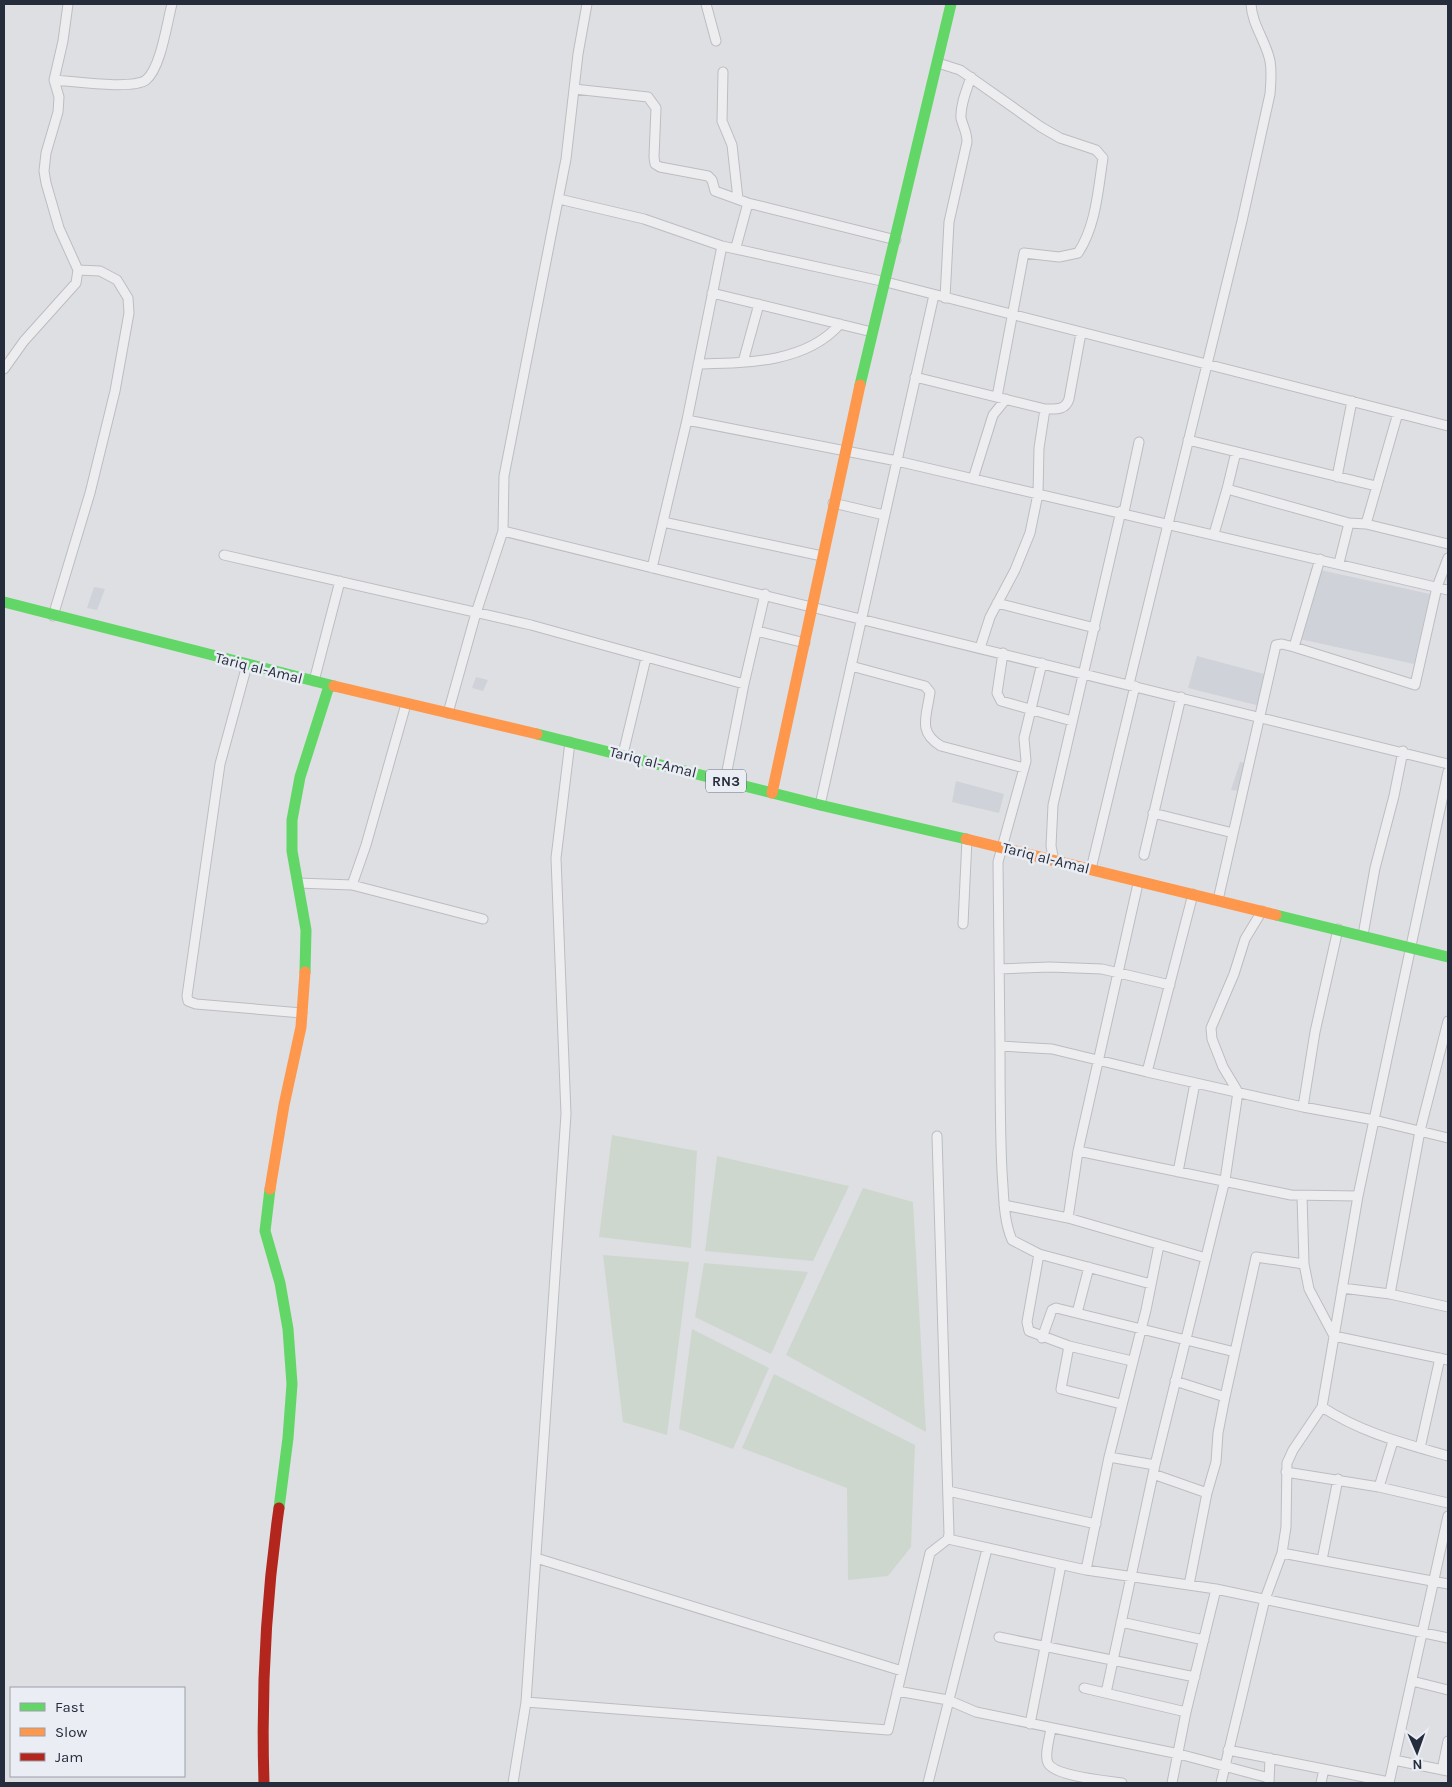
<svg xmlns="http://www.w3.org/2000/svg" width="1452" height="1787" font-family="Karla,sans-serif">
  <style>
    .built { fill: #cfd2d9 }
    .green { fill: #ced7ce }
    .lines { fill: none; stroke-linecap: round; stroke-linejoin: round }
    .street-casing { stroke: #bcbdc1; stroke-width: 11 }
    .street { stroke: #ededf0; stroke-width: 9 }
    .fast { stroke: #63d668; stroke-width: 11 }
    .slow { stroke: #ff974d; stroke-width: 11 }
    .jam { stroke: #b3261e; stroke-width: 11 }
    .labels { text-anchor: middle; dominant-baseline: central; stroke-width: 5; stroke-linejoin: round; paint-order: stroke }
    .shield { fill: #eaedf4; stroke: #606672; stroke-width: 1 }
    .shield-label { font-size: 14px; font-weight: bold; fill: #252c3b }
    .street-label { font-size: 15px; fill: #252c3b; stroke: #eaedf4 }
  </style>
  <rect width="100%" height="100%" fill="#dedfe3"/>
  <!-- built -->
  <path class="built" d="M 1311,568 L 1430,594 L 1414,664 L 1295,638 Z
    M 94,587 L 105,589 L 97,610 L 87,608 Z
    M 1197,656 L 1264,674 L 1260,706 L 1188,688 Z
    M 476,677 L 488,680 L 483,691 L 472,688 Z
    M 1240,762 L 1247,763 L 1240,791 L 1231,790 Z
    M 956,781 L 1004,794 L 999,813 L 952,802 Z"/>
  <!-- green -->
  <path class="green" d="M 612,1135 L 697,1151 L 691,1248 L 599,1237 Z
    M 717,1156 L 849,1186 L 813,1261 L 705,1251 Z
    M 863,1188 L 913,1202 L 926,1432 L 786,1355 Z
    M 603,1255 L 689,1262 L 667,1435 L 623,1422 Z
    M 704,1263 L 808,1272 L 771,1354 L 695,1317 Z
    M 692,1329 L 769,1368 L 733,1449 L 679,1429 Z
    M 774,1374 L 915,1445 L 911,1547 L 888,1576 L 848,1580 L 847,1488 L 742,1448 Z"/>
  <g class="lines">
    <!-- street casing -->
    <g class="street-casing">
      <path id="street" d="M 706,4 L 716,41
        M 938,63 L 960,70 L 1041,127 L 1060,138 L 1096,150 L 1103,158 C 1098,190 1096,226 1078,253 L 1059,257 L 1024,253 L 997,397
        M 723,72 L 722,121 L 732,145 L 738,199
        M 54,80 C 73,81 132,90 146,80 C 161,68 167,22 172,4
        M 574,89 L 648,97 L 656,108 L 654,157 L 655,164 L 660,167 L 708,176 L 712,180 L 715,191 L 748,203 L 896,240
        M 559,199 L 644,219 L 722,246
        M 736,247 L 748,203
        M 712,293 L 872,332
        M 945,298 L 949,222 L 967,142 C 967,132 963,127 961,118 C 960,105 967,89 971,77
        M 743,362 L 759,304
        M 698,364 C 746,363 806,363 840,324
        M 4,369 L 24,341 L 76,283 L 78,270 L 59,228 L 46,183 L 44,171 L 46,153 L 58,112 L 59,97 L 54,80 L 63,41 L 68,4
        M 915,377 L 1045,409 C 1055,409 1065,411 1069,399 L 1081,333
        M 687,420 L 722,246 L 886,282 L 1448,426
        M 1188,440 L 1376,486
        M 1236,452 L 1227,489 L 1349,523 L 1366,524 L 1448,544
        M 1337,477 L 1352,401
        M 973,479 L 993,415 L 1006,399
        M 833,503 L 884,515
        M 1124,512 L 1139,442
        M 663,522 L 822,556
        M 1366,524 L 1398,413
        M 503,531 L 1448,764
        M 1214,534 L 1227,489
        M 224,555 L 531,625 L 744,684
        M 1339,563 L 1349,523
        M 652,568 L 687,420 L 897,461 L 1448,590
        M 997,603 L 1095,628
        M 53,616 L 90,493 L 115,391 L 129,313 L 128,298 L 117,280 L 100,271 L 78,270
        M 757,631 L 805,643
        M 1294,647 L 1320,559
        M 980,648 L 990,617 L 1015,570 L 1030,533 L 1038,494 L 1039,448 L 1045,409
        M 1003,653 L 997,693 L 1001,701 L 1072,721
        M 1042,663 L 1024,738 L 1026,761 L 998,862 L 1000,1046 L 1052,1049 L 1147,1072
        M 247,665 L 220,764 L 187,996 L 188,1001 L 196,1004 L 302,1013
        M 851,666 L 925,686 L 930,692 C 927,716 917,732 941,746 L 1024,768
        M 314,681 L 340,581
        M 1129,684 L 1242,221 L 1270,94 C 1271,83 1272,72 1270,61 C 1266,41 1252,25 1251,4
        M 448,713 L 476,613 L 503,531 L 504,476 L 566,159 L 578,54 L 587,4
        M 623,754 L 646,658
        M 1448,772 L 1374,1120 L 1448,1138
        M 725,781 L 744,684 L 765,594
        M 820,805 L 934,295
        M 1153,813 L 1233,833
        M 1144,855 L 1181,697
        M 1054,861 L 1051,846 L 1053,805 L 1121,511
        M 1091,869 L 1135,686
        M 298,883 L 352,885 L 483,919
        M 352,885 L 366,845 L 406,704
        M 1137,888 L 1078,1151 L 1068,1218 L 1206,1258
        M 1193,894 L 1147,1072 L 1303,1107 L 1374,1120 L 1358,1196 L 1322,1407
        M 1218,900 L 1276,645 L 1282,644 L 1294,647 L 1415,685 L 1437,587 L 1448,558
        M 963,924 L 967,839
        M 1363,935 L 1375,868 L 1394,796 L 1403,751
        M 999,969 L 1050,967 L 1102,969 L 1170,985
        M 1000,1046 C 1000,1088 1000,1130 1002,1172 C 1004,1195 1003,1219 1012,1240 L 1039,1254 L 1151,1284
        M 1303,1107 L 1315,1032 L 1338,929
        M 1078,1151 L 1291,1195 L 1358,1196
        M 1178,1172 L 1195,1083
        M 1302,1196 L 1304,1264 L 1309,1289 L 1334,1336 L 1448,1360
        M 1004,1205 L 1068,1218
        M 1039,1254 L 1027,1322 L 1029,1331 L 1069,1346 L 1132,1361
        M 1342,1288 L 1390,1294 L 1448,1307
        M 1390,1294 L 1420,1131 L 1448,1021
        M 1077,1313 L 1089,1267
        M 1042,1338 L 1052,1310 L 1056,1308 L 1235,1352
        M 1069,1346 L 1061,1389 L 1121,1404
        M 1175,1381 L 1225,1397 L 1218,1433 L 1216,1462 L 1207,1493 L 1189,1585
        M 1225,1397 L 1256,1257 L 1304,1264
        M 1420,1448 L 1440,1358
        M 1109,1457 L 1155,1465
        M 1286,1472 L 1379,1487 L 1448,1503
        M 1153,1474 L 1207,1493
        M 1379,1487 L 1393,1441
        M 948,1491 L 1096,1524
        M 948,1539 L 1086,1570 L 1216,1589 L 1448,1638
        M 1282,1553 L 1448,1584
        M 536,1558 L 902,1671
        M 1322,1560 L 1338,1479
        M 1086,1570 L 1109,1457 L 1146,1310 L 1159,1245
        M 1121,1622 L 1204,1640
        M 999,1637 L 1195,1677
        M 1412,1681 L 1448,1690
        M 1084,1688 L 1186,1712
        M 897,1691 L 948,1700 L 976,1712 L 1179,1754 L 1269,1778
        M 1106,1693 L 1155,1465 L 1225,1180 L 1238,1092 L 1223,1067 L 1212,1039 L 1211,1028 L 1234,974 L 1245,939 L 1262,911
        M 526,1702 L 888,1730 L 930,1553 L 948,1539 L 949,1534 L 937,1136
        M 1030,1724 L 1061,1565
        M 1051,1728 C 1050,1737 1044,1755 1048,1763 C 1054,1776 1107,1781 1122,1783
        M 1228,1750 L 1389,1782
        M 1394,1760 L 1448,1771
        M 1442,1770 L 1448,1741
        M 513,1783 L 526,1702 L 566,1114 L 556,858 L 570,742
        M 928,1783 L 987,1549
        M 1172,1783 L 1186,1712 L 1216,1589
        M 1221,1783 L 1265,1599 L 1282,1553 L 1286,1527 L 1287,1463 L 1293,1450 L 1322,1407 C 1362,1433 1403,1443 1448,1456
        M 1269,1783 L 1270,1758
        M 1321,1783 L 1324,1769
        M 1389,1783 L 1448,1516"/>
    </g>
    <!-- street -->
    <use href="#street" class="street"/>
    <!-- fast -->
    <path class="fast" d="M 860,385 L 951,4
      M 4,602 L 334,686
      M 537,734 L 820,805 L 966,839
      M 1276,915 L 1448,957
      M 305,972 L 306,930 L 292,851 L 292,820 L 300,777 L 329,686
      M 270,1189 L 265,1231 L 280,1283 L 288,1329 L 292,1384 L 288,1438 L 279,1508"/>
    <!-- slow -->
    <path class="slow" d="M 334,686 L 537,734
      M 772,793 L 860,385
      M 966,839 L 1276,915
      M 270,1189 L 284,1105 L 301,1027 L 305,972"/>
    <!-- jam -->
    <path class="jam" d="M 264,1783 C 261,1690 266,1599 279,1508"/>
  </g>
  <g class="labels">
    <!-- shield labels -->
    <rect class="shield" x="706" y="769.5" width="40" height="23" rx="4"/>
    <g class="shield-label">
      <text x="726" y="781">RN3</text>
    </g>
    <!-- street labels -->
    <g class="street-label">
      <text transform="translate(259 668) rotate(14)">Tariq al-Amal</text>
      <text transform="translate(653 762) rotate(14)">Tariq al-Amal</text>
      <text transform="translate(1046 858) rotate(14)">Tariq al-Amal</text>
    </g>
  </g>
  <!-- border -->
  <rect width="1452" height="1787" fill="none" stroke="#252c3b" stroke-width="10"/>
  <!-- legend -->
  <rect x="10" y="1687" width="175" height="90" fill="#eaedf4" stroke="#9ba0aa"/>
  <rect x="20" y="1703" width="25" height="8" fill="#63d668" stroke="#9ba0aa"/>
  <text x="55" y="1712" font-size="15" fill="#252c3b">Fast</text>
  <rect x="20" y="1728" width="25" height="8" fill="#ff974d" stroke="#9ba0aa"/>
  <text x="55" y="1737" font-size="15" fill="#252c3b">Slow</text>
  <rect x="20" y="1753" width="25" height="8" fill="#b3261e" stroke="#9ba0aa"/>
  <text x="55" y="1762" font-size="15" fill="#252c3b">Jam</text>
  <!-- north arrow -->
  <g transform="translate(1417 1752) rotate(178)" stroke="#eaedf4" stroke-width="4" paint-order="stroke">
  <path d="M0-4L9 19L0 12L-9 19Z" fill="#252c3b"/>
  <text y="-8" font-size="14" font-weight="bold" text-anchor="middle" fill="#252c3b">N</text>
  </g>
</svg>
